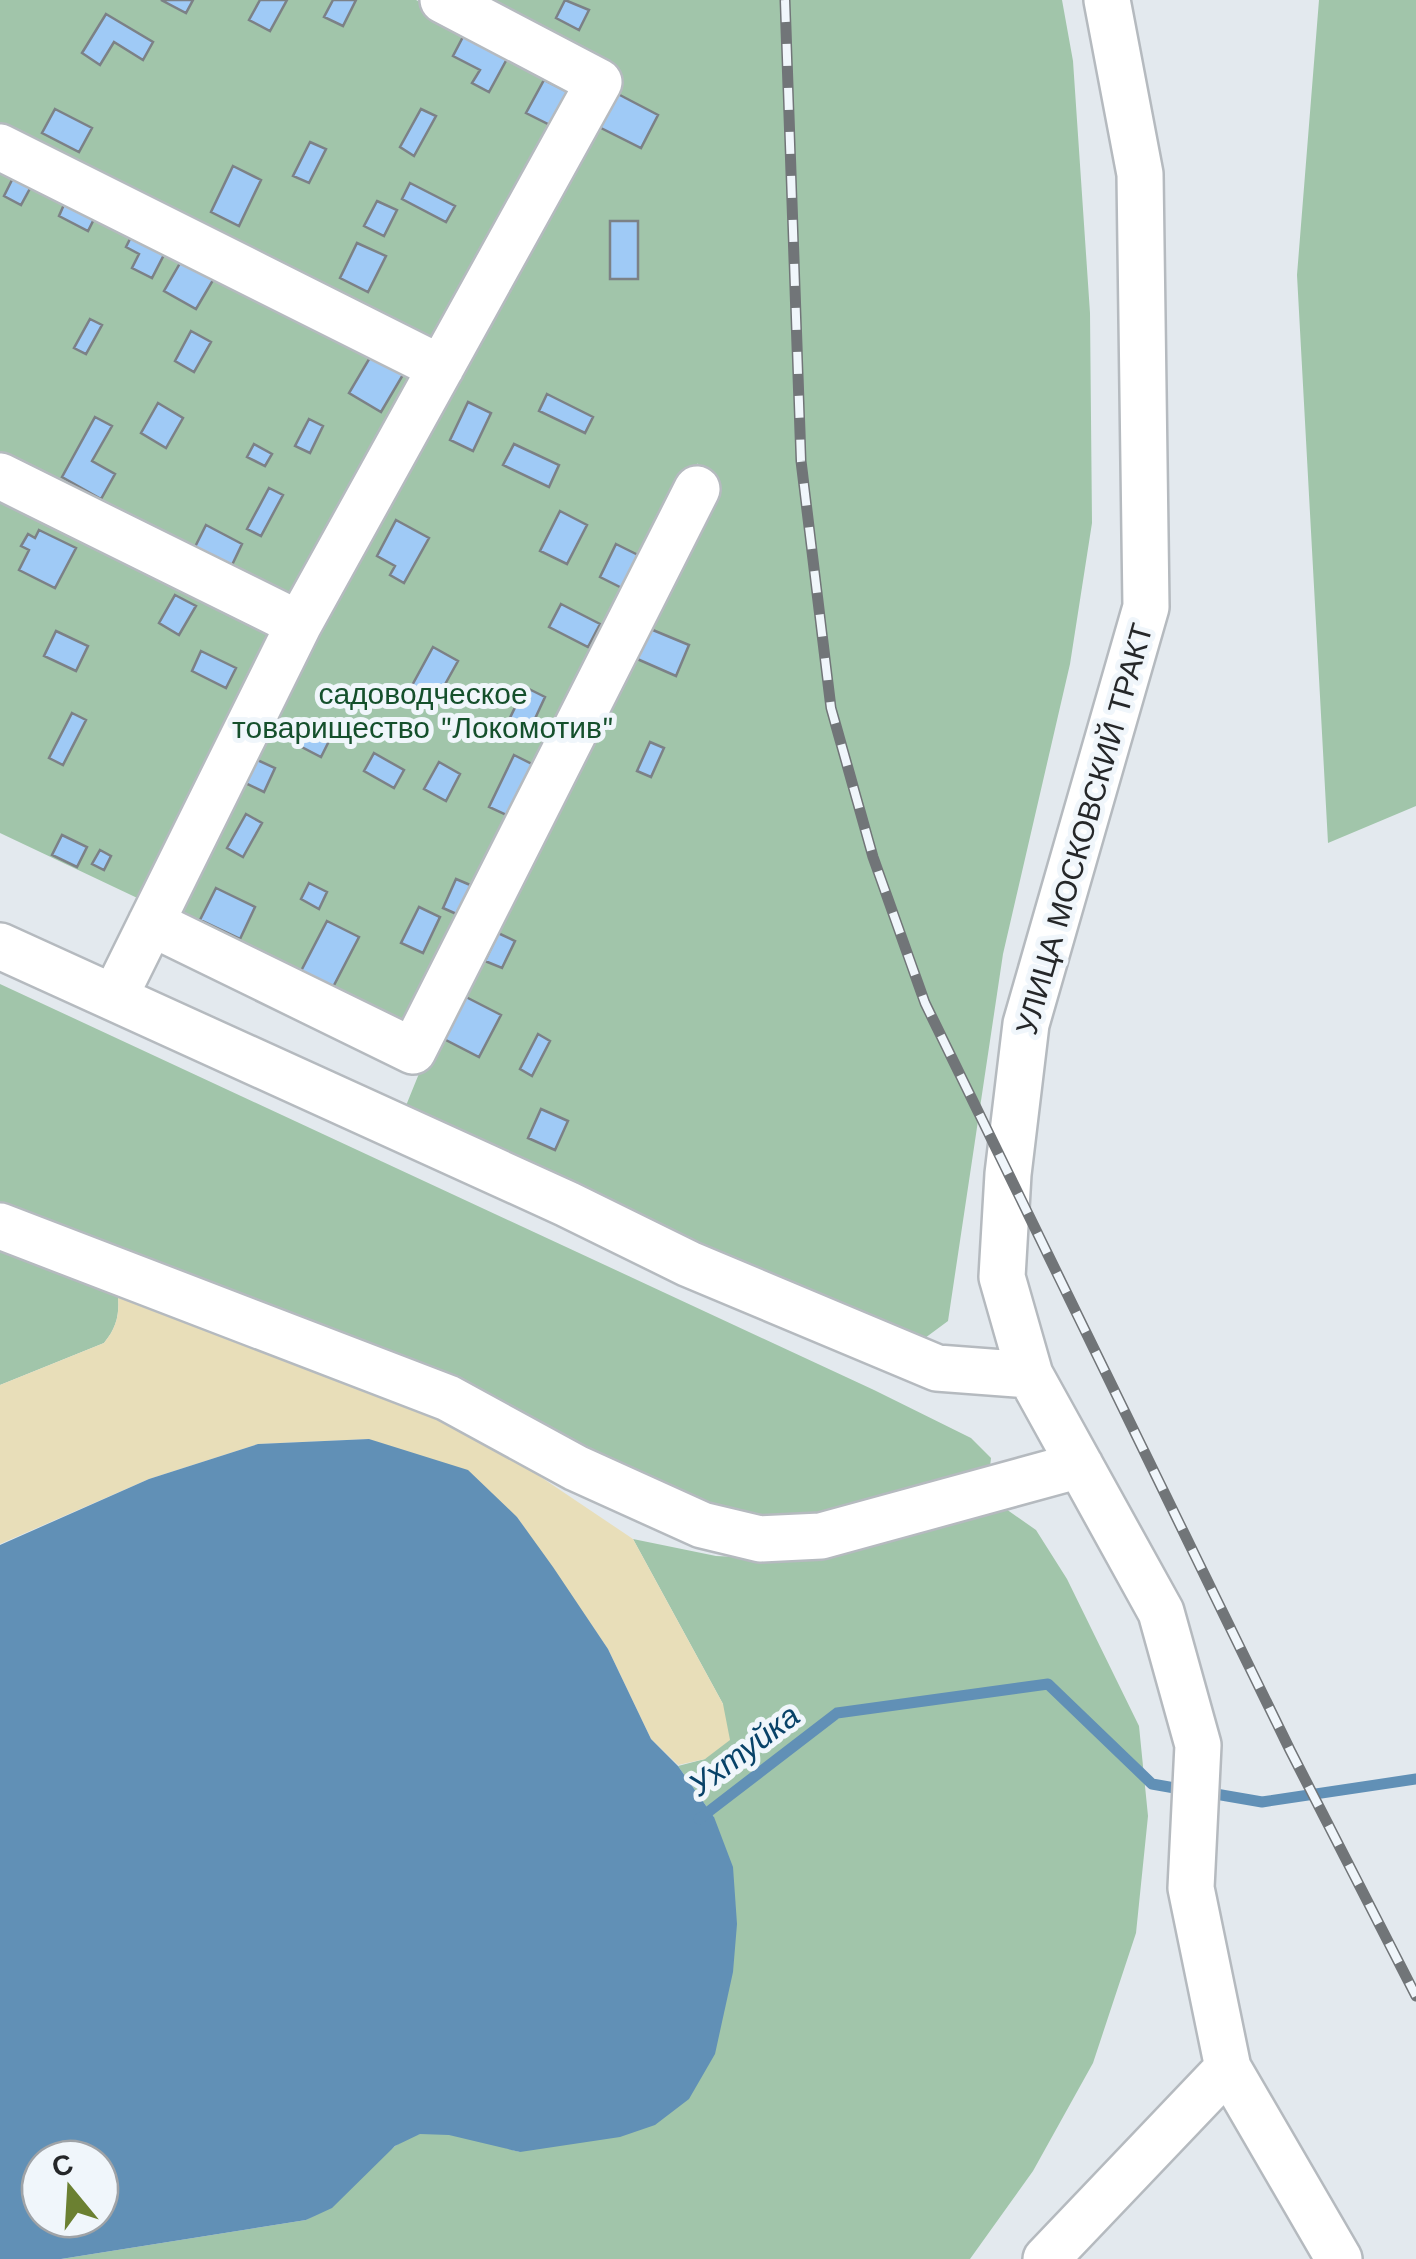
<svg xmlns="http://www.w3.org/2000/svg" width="1416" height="2259" font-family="'Work Sans',sans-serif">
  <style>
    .green { fill: #a1c5aa }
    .sand { fill: #e8deb9 }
    .water { fill: #6190b6; fill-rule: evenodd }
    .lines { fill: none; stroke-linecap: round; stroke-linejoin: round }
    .stream { stroke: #6190b6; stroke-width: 11 }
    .building { fill: #9fcaf6; stroke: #7c8186; stroke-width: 2.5 }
    .minor-casing { stroke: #b5babf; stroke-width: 50 }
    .minor { stroke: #fff; stroke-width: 45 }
    .rail-casing { stroke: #717578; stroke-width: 11 }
    .rail { stroke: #f0f6fb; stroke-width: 8; stroke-dasharray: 22; stroke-linecap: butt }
    .labels { text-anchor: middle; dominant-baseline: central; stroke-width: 10; stroke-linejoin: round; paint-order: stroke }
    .park-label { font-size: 30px; fill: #15502c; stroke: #f0f6fb }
    .street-label { font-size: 30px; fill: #252729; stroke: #f0f6fb }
    .water-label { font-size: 32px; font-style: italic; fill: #084268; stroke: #f0f6fb }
  </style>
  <rect width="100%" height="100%" fill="#e3e9ee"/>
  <!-- green -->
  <path class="green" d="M 0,0 L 416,0 L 585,86 L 439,357 L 0,133 Z
    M 488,0 L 1062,0 L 1073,61 L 1090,313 L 1092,523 L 1070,664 L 1003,954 L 948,1321 L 925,1338 L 899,1338 L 403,1113 L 431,1044 L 701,513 L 698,463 L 412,1034 L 170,918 L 307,643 L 618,68 Z
    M 1319,0 L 1416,0 L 1416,806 L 1328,843 L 1297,275 Z
    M 0,162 L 426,371 L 299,599 L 0,455 Z
    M 0,499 L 280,635 L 150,904 L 0,833 Z
    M 0,984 L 874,1390 L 971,1438 L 991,1458 L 990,1467 L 798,1521 L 732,1515 L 0,1209 Z
    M 0,1247 L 117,1287 C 120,1310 119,1325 104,1343 L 0,1385 Z
    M 1006,1509 L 1036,1530 L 1067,1579 L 1139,1726 L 1148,1816 L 1136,1933 L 1093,2063 L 1033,2171 L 970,2259 L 61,2259 L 306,2220 C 349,2200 380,2145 419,2134 C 449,2126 491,2145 520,2152 L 714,1817 L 678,1766 L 705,1759 L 723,1704 L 633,1539 L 716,1556 L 801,1560 L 926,1521 Z"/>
  <!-- sand -->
  <path class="sand" d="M 117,1287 L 453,1418 L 633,1539 L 723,1704 L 730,1740 L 705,1759 L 678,1765 L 651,1739 L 608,1649 L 517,1517 L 369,1439 L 258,1444 L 149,1479 L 0,1544 L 0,1385 L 104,1343 C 119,1325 120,1310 117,1287 Z"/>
  <!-- water -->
  <path class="water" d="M 369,1439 L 468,1470 L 517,1517 L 553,1567 L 608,1649 L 651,1739 L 678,1766 L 714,1817 L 733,1867 L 737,1924 L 733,1972 L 715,2054 L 689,2099 L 655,2125 L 620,2137 L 520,2152 L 449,2135 L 420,2134 L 395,2146 L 332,2208 L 306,2220 L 61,2259 L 0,2259 L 0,1545 L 149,1479 L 258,1444 ZM 40,2159 L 100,2159 L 100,2219 L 40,2219 Z"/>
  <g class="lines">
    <!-- stream -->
    <path class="stream" d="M 1204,1792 L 1262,1802 L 1416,1779
      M 699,1819 L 837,1713 L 1048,1684 L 1152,1784 L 1186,1790"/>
  </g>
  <!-- building -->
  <path class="building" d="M 161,0 L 193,0 L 186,13 Z
    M 260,0 L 287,0 L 270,31 L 249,20 Z
    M 333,0 L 356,0 L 343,26 L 324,17 Z
    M 565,0 L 589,10 L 579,30 L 556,18 Z
    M 106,14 L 153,42 L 143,60 L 114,42 L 100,65 L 82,53 Z
    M 465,33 L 508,57 L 489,92 L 472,83 L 480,70 L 453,56 Z
    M 544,80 L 570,93 L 552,126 L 526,113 Z
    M 616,93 L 658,115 L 641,148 L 599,127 Z
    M 55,109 L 92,128 L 79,152 L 42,133 Z
    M 421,109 L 436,116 L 414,156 L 400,147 Z
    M 310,142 L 326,149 L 309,183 L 293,176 Z
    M 233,166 L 261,180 L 239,226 L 211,212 Z
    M 16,172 L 34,181 L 21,205 L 4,196 Z
    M 410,183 L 455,206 L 446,222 L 402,199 Z
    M 66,200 L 96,215 L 88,231 L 59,216 Z
    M 377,201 L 397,210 L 384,236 L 364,226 Z
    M 610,221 L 638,221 L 638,279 L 610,279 Z
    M 134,231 L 168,247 L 152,278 L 132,268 L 139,254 L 126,247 Z
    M 357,243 L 386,256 L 368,292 L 340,278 Z
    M 187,251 L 219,270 L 196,309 L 164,291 Z
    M 90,319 L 102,325 L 86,354 L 74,348 Z
    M 191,331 L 211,342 L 194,372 L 175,361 Z
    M 375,349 L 407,368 L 381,412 L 349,393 Z
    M 547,394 L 593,417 L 585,433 L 539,411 Z
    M 468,402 L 491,413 L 473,451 L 450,440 Z
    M 158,403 L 183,418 L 166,448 L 141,433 Z
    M 95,417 L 112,426 L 92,461 L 115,474 L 101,499 L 62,477 Z
    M 309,419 L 323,426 L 310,453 L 295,446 Z
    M 254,444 L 272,454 L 265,466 L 247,457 Z
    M 514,444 L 559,465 L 549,487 L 503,465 Z
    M 269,488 L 283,495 L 261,536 L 247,529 Z
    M 560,511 L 587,525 L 567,564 L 540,551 Z
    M 396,520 L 429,538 L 404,583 L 390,575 L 395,566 L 377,556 Z
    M 206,525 L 242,544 L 232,565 L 195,547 Z
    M 39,530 L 76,548 L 55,588 L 19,570 L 29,550 L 21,546 L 28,534 L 35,538 Z
    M 616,544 L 644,558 L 628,591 L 600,577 Z
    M 175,595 L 196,606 L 179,635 L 159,623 Z
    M 561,604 L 600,624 L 588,647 L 549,627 Z
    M 648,628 L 689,645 L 676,676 L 635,658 Z
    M 56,631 L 88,646 L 76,671 L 44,656 Z
    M 433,647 L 458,661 L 434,704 L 409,691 Z
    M 201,651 L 236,668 L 226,688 L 192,671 Z
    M 525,687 L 545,697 L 526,738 L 505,728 Z
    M 72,713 L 86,720 L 63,765 L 49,758 Z
    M 303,727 L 329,741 L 321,757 L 294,743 Z
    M 650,742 L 664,748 L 651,777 L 637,771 Z
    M 374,753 L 404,770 L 394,788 L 364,771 Z
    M 514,755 L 540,768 L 515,819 L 489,807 Z
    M 255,759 L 275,768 L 264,792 L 243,782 Z
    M 439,762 L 460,774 L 446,801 L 424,789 Z
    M 246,814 L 262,823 L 243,857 L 227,848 Z
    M 62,835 L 87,847 L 77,867 L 52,855 Z
    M 100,850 L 111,856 L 104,870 L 92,864 Z
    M 456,879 L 475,887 L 461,916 L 443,908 Z
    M 309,883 L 327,892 L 319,909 L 301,899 Z
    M 216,888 L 255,907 L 240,939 L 200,920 Z
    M 419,907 L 440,917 L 423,953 L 401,943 Z
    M 327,921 L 359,937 L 332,989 L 300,973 Z
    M 498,933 L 515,941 L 502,968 L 485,961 Z
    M 464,996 L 501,1015 L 479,1057 L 442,1038 Z
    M 538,1034 L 550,1041 L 532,1076 L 520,1069 Z
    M 541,1109 L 568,1121 L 555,1150 L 528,1138 Z"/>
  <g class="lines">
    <!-- minor casing -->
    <g class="minor-casing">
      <path id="minor" d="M 0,147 L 441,368
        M 0,476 L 299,624 L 115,996
        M 299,624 L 599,82 L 443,0
        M 151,923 L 413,1051 L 697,489
        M 0,946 L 567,1204 L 689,1264 L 937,1368 L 1030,1375
        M 0,1226 L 448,1398 L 576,1468 L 702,1525 L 760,1539 L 821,1536 L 1080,1465
        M 1228,2068 L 1339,2259
        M 1046,2259 L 1228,2068 L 1191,1888 L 1198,1745 L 1161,1612 L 1030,1375 L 1002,1277 L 1008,1174 L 1026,1024 L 1146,607 L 1140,174 L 1107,0"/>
    </g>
    <!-- minor -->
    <use href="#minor" class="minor"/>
    <!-- rail casing -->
    <g class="rail-casing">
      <path id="rail" d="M 785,0 L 801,461 L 831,708 L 873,857 L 925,1003 L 1290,1750 L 1416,1996"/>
    </g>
    <!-- rail -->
    <use href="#rail" class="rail"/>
  </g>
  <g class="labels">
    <!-- park labels -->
    <g class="park-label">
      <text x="423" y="693">садоводческое<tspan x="423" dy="34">товарищество "Локомотив"</tspan></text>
    </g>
    <!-- street labels -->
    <g class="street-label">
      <text transform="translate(1084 829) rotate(-74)">УЛИЦА МОСКОВСКИЙ ТРАКТ</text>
    </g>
    <!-- water labels -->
    <g class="water-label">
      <text transform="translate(744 1750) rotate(-37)">Ухтуйка</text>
    </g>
  </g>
  <!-- north arrow -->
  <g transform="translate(70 2189) rotate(342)"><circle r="48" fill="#f0f6fb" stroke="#9fa3a7" stroke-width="2.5"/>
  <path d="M0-8L18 38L0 25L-18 38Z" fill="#6b8031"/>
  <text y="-15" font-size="28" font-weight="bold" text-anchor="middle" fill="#252729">С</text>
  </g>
</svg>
